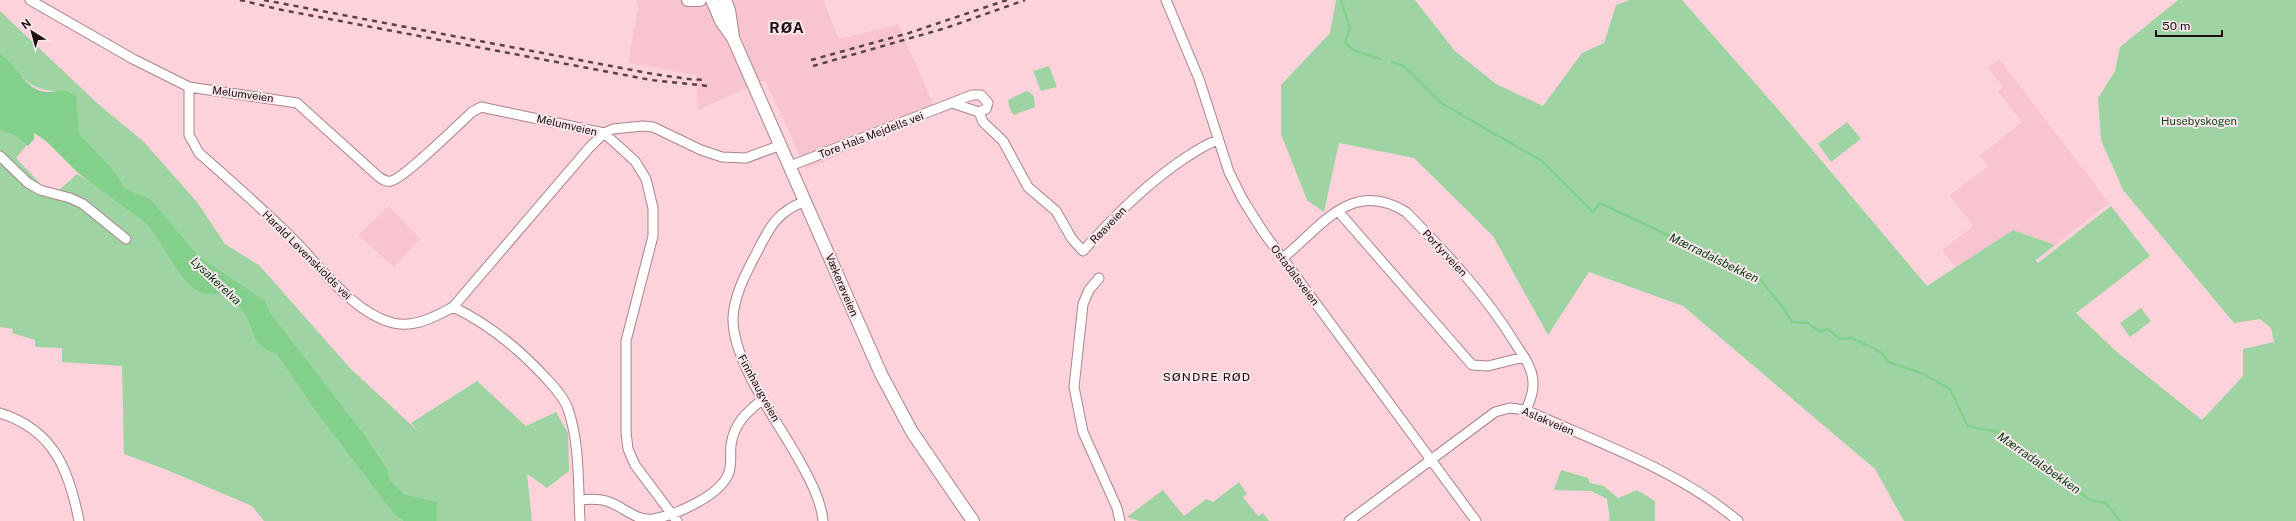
<svg xmlns="http://www.w3.org/2000/svg" width="2296" height="521" font-family="'Public Sans',sans-serif">
  <style>
    .built { fill: #f8c4cf }
    .green { fill: #9ed4a3 }
    .water { fill: #82d08b }
    .lines { fill: none; stroke-linecap: round; stroke-linejoin: round }
    .stream { stroke: #82d08b; stroke-width: 2.5 }
    .minor-casing { stroke: #aa838b; stroke-width: 11 }
    .major-casing { stroke: #aa838b; stroke-width: 14 }
    .minor { stroke: #fff; stroke-width: 9 }
    .major { stroke: #fff; stroke-width: 12 }
    .rail { stroke: #564145; stroke-width: 2.5; stroke-dasharray: 5 5; stroke-linecap: butt }
    .labels { text-anchor: middle; dominant-baseline: central; stroke-width: 4; stroke-linejoin: round; paint-order: stroke }
    .street-label { font-size: 11px; fill: #1c0e11; stroke: #f9e7eb }
    .park-label { font-size: 11px; fill: #0e471b; stroke: #f9e7eb }
    .water-label { font-size: 12px; font-style: italic; fill: #003b10; stroke: #f9e7eb }
    .neighbourhood-label { font-size: 12px; letter-spacing: 1px; fill: #1c0e11; stroke: #f9e7eb }
    .district-label { font-size: 15px; font-weight: bold; letter-spacing: 1px; fill: #1c0e11; stroke: #f9e7eb }
  </style>
  <rect width="100%" height="100%" fill="#fdd2db"/>
  <!-- built -->
  <path class="built" d="M 636,0 L 823,0 L 839,39 L 898,24 L 937,113 L 806,169 L 765,80 L 698,110 L 696,75 L 628,63 L 638,9 Z
    M 1999,59 L 2109,203 L 2055,245 L 2013,230 L 1956,268 L 1942,250 L 1973,226 L 1950,195 L 1988,166 L 1979,156 L 2022,122 L 1998,91 L 2003,87 L 1988,67 Z
    M 389,206 L 420,239 L 394,267 L 358,235 Z"/>
  <!-- green -->
  <path class="green" d="M 1336,0 L 1415,0 L 1455,51 L 1496,84 L 1543,106 L 1582,53 L 1604,43 L 1616,5 L 1630,0 L 1682,0 L 1784,116 L 1927,286 L 2013,230 L 2055,245 L 2036,260 L 2038,263 L 2111,206 L 2150,256 L 2076,313 L 2117,352 L 2202,420 L 2243,376 L 2243,349 L 2274,342 L 2271,328 L 2260,319 L 2234,323 L 2123,190 L 2101,140 L 2098,98 L 2115,71 L 2120,47 L 2178,0 L 2296,0 L 2296,521 L 1904,521 L 1875,469 L 1683,306 L 1589,272 L 1548,335 L 1493,236 L 1414,158 L 1339,143 L 1324,212 L 1307,200 L 1281,134 L 1281,85 L 1330,33 Z
    M 0,11 L 97,103 L 144,142 L 197,202 L 225,244 L 259,265 L 350,368 L 420,433 L 411,423 L 477,381 L 526,426 L 556,412 L 568,433 L 569,471 L 547,488 L 527,474 L 532,521 L 264,521 L 252,506 L 167,470 L 124,454 L 122,366 L 62,362 L 62,348 L 35,347 L 35,340 L 12,333 L 13,329 L 0,327 L 0,129 L 14,135 L 27,145 L 16,158 L 50,194 L 59,190 L 77,174 L 89,181 L 73,148 L 72,92 C 57,91 41,92 29,83 C 17,75 13,61 0,54 Z
    M 1049,66 L 1057,87 L 1041,91 L 1033,71 Z
    M 1026,91 L 1029,92 L 1034,96 L 1035,107 L 1014,115 L 1010,110 L 1008,100 Z
    M 1847,122 L 1861,139 L 1831,162 L 1818,144 Z
    M 2141,308 L 2151,321 L 2130,337 L 2120,323 Z
    M 1561,470 L 1588,478 L 1590,483 L 1604,486 L 1618,498 L 1637,490 L 1655,501 L 1655,521 L 1608,521 L 1610,520 L 1607,499 L 1591,491 L 1554,490 Z
    M 1239,482 L 1247,494 L 1243,497 L 1258,516 L 1263,513 L 1269,521 L 1139,521 L 1127,517 L 1163,490 L 1184,516 L 1206,499 L 1213,502 Z"/>
  <!-- water -->
  <path class="water" d="M 0,54 C 16,63 21,83 38,90 C 51,96 64,85 76,96 L 79,134 L 115,172 L 124,188 L 151,200 L 198,256 L 265,301 L 270,313 L 366,437 L 388,471 L 389,479 L 405,495 L 437,502 L 437,521 L 404,521 L 394,514 L 313,407 L 277,354 C 247,342 258,334 244,313 C 241,308 230,297 224,295 C 217,292 207,296 200,292 C 179,283 163,241 146,223 L 78,173 L 46,141 L 34,133 L 34,139 L 28,146 L 14,135 L 0,130 Z"/>
  <g class="lines">
    <!-- stream -->
    <path class="stream" d="M 1341,0 L 1350,28 L 1345,43 L 1355,51 L 1380,59
      M 1392,62 L 1404,66 L 1441,103 L 1542,161 L 1593,212 L 1600,203 L 1759,278 L 1784,309 L 1792,322 L 1808,323 L 1820,332 L 1828,329 L 1840,339 L 1851,338 L 1871,347 L 1882,353 L 1888,362 L 1924,374 L 1950,389 L 1968,426 L 1998,432 L 2090,500 L 2106,503 L 2120,521"/>
    <!-- minor casing -->
    <g class="minor-casing">
      <path id="minor" d="M 30,0 L 133,59 L 189,87 L 189,135 L 199,153 C 231,181 263,209 293,239 C 321,267 353,313 393,323 C 414,328 435,317 453,307 L 589,148 L 604,133 L 613,129 L 643,126 L 653,127 L 701,150 L 722,157 L 746,158 L 781,145
        M 1166,0 L 1199,79 L 1229,172 L 1243,200 L 1264,233 L 1476,521
        M 189,87 L 297,103 L 379,177 C 383,180 386,182 391,181 C 403,179 459,124 472,112 L 481,107 L 604,133 L 635,161 L 646,179 L 653,208 L 653,236 L 626,341 L 626,432 L 628,449 L 635,465 L 677,521
        M 979,112 L 983,122 L 1003,141 L 1028,187 L 1056,211 L 1072,239 L 1083,251 C 1114,216 1146,184 1185,158 C 1196,151 1206,144 1218,140
        M 0,156 L 28,183 L 40,190 L 70,198 L 83,204 L 126,239
        M 790,166 L 972,95 L 981,95 L 988,103 L 986,109 L 979,112 L 952,103
        M 806,201 C 775,212 769,229 755,256 C 745,275 734,296 733,318 C 732,361 778,422 799,460 C 809,478 821,499 823,521
        M 1338,211 L 1472,365 L 1488,366 L 1524,357
        M 1283,258 C 1322,226 1352,178 1406,212 C 1446,253 1485,294 1515,343 C 1521,353 1530,363 1532,375 C 1535,388 1531,399 1526,410
        M 1099,278 L 1089,290 L 1083,304 L 1074,387 L 1083,432 L 1117,508 L 1120,521
        M 453,307 C 489,324 518,348 545,377 C 553,386 564,397 568,409 C 580,444 578,484 580,521
        M 0,413 C 54,430 69,470 79,521
        M 579,500 C 588,499 599,498 609,502 C 624,507 635,521 653,519 C 676,515 722,495 729,472 C 732,463 730,454 731,445 C 734,423 747,412 763,399
        M 1349,521 L 1495,412 L 1510,408 L 1526,410 C 1598,443 1677,469 1738,521"/>
    </g>
    <!-- major casing -->
    <g class="major-casing">
      <path id="major" d="M 688,0 L 700,0
        M 712,0 L 721,21 L 733,38 L 881,374 L 912,432 L 973,521
        M 725,0 L 729,10 L 733,37"/>
    </g>
    <!-- minor -->
    <use href="#minor" class="minor"/>
    <!-- major -->
    <use href="#major" class="major"/>
    <!-- rail -->
    <path class="rail" d="M 240,0 L 282,10 L 651,80 L 708,86
      M 264,0 L 653,74 L 689,79 L 706,80
      M 811,60 L 909,33 L 1007,0
      M 813,66 L 946,28 L 1025,0"/>
  </g>
  <g class="labels">
    <!-- street labels -->
    <g class="street-label">
      <text transform="translate(243 94) rotate(8)">Melumveien</text>
      <text transform="translate(567 125) rotate(13)">Melumveien</text>
      <text transform="translate(871 135) rotate(-21)">Tore Hals Mejdells vei</text>
      <text transform="translate(1108 225) rotate(-46)">Røaveien</text>
      <text transform="translate(1445 253) rotate(47)">Porfyrveien</text>
      <text transform="translate(307 255) rotate(45)">Harald Løvenskiolds vei</text>
      <text transform="translate(1295 275) rotate(53)">Ostadalsveien</text>
      <text transform="translate(842 285) rotate(67)">Vækerøveien</text>
      <text transform="translate(759 388) rotate(61)">Finnhaugveien</text>
      <text transform="translate(1548 421) rotate(23)">Aslakveien</text>
    </g>
    <!-- park labels -->
    <g class="park-label">
      <text x="2199" y="121">Husebyskogen</text>
    </g>
    <!-- water labels -->
    <g class="water-label">
      <text transform="translate(1714 258) rotate(26)">Mærradalsbekken</text>
      <text transform="translate(216 281) rotate(43)">Lysakerelva</text>
      <text transform="translate(2039 463) rotate(35)">Mærradalsbekken</text>
    </g>
    <!-- neighbourhood labels -->
    <g class="neighbourhood-label">
      <text x="1207" y="377">SØNDRE RØD</text>
    </g>
    <!-- district labels -->
    <g class="district-label">
      <text x="787" y="27">RØA</text>
    </g>
  </g>
  <!-- north arrow -->
  <g transform="translate(32 32) rotate(323)" stroke="#f9e7eb" stroke-width="3" paint-order="stroke">
  <path d="M0-3L7 15L0 10L-7 15Z" fill="#1c0e11"/>
  <text y="-6" font-size="11" font-weight="bold" text-anchor="middle" fill="#1c0e11">N</text>
  </g>
  <!-- scale -->
  <path d="M2156 30v6h66v-6" fill="none" stroke="#1c0e11" stroke-width="2"/>
  <text x="2162" y="30" font-size="12" fill="#1c0e11" stroke="#f9e7eb" stroke-width="3" paint-order="stroke">50 m</text>
</svg>
